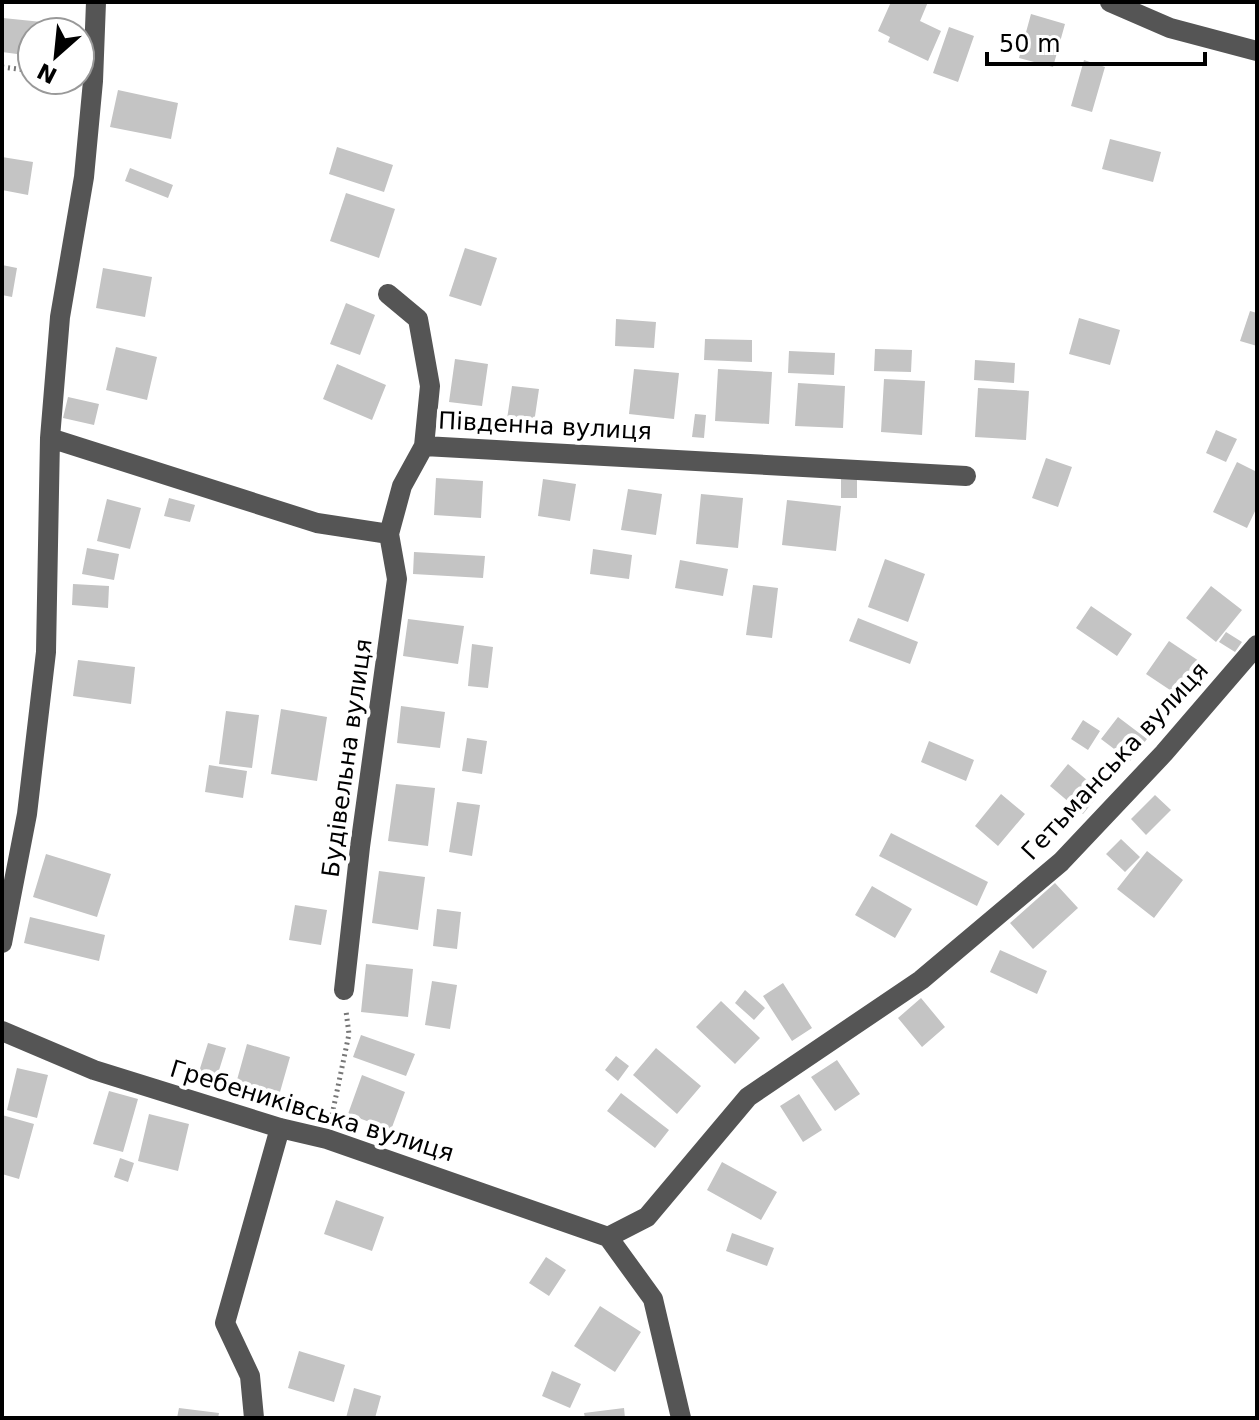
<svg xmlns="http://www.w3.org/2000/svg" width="1259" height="1420" font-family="'DejaVu Sans',sans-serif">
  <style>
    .building { fill: #c4c4c4 }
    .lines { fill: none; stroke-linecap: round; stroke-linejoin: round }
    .path { stroke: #777; stroke-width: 5; stroke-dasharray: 2 4; stroke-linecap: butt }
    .minor { stroke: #555; stroke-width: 20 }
    .labels { text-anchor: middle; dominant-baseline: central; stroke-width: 8; stroke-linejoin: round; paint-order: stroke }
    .street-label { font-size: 24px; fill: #000; stroke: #fff }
  </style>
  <rect width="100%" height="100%" fill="#fff"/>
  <!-- building -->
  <path class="building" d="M 891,2 L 928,2 L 920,21 L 941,31 L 928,61 L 888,42 L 890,37 L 878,31 Z
    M 1031,14 L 1065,24 L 1053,67 L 1019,58 Z
    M 3,18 L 42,22 L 41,32 L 32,32 L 32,56 L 2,52 Z
    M 949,27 L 974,36 L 958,82 L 933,73 Z
    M 1084,60 L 1105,67 L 1092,112 L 1071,106 Z
    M 118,90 L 178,103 L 171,139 L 110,127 Z
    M 1110,139 L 1161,152 L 1153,182 L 1102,169 Z
    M 337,147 L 393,165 L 384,192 L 329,174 Z
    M 2,157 L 33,162 L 28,195 L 2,190 Z
    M 130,168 L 173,185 L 168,198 L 125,181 Z
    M 346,193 L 395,209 L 379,258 L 330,241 Z
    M 465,248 L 497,258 L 481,306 L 449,296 Z
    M 2,265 L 17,268 L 12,297 L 2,295 Z
    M 103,268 L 152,277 L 145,317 L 96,308 Z
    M 346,303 L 375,315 L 360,355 L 330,344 Z
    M 1250,311 L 1257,313 L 1257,346 L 1240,341 Z
    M 1079,318 L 1120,330 L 1110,365 L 1069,354 Z
    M 616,319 L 656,322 L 654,348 L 615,346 Z
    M 705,339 L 752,340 L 752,362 L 704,360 Z
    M 116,347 L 157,357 L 147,400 L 106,390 Z
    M 875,349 L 912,350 L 911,372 L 874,371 Z
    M 789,351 L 835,353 L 834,375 L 788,373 Z
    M 455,359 L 488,364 L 482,406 L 449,402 Z
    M 975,360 L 1015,363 L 1014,383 L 974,380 Z
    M 337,364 L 386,385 L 372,420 L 323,399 Z
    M 634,369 L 679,373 L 674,419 L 629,414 Z
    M 718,369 L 772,372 L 769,424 L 715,421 Z
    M 884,379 L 925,381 L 922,435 L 881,432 Z
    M 798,383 L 845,386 L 843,428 L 795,426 Z
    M 512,386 L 539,389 L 534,423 L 507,419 Z
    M 978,388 L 1029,391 L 1026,440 L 975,437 Z
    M 68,397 L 99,404 L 94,425 L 63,418 Z
    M 695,414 L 706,415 L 704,438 L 692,437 Z
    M 1216,430 L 1237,439 L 1226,462 L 1206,453 Z
    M 1046,458 L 1072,467 L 1058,507 L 1032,498 Z
    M 1237,462 L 1257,472 L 1257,507 L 1247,528 L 1213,512 Z
    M 436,478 L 483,481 L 481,518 L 434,515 Z
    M 543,479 L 576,484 L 570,521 L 538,516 Z
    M 841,479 L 857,479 L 857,498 L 841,498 Z
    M 628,489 L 662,494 L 656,535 L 621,530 Z
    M 701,494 L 743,498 L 738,548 L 696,544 Z
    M 169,498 L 195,505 L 190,522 L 164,516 Z
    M 107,499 L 141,508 L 130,549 L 97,541 Z
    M 787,500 L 841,506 L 836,551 L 782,545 Z
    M 87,548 L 119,554 L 114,580 L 82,574 Z
    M 593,549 L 632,555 L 629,579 L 590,574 Z
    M 414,552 L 485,556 L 483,578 L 413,574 Z
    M 885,559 L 925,574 L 908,622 L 868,607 Z
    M 680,560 L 728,569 L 723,596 L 675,588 Z
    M 73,584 L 109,586 L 108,608 L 72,605 Z
    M 753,585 L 778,588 L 772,638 L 746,635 Z
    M 1211,586 L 1242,610 L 1216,642 L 1186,618 Z
    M 1091,606 L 1132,634 L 1117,656 L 1076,628 Z
    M 858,618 L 918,642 L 910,664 L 849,641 Z
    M 408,619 L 464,626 L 458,664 L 403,656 Z
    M 1226,632 L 1242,642 L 1235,652 L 1219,642 Z
    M 1169,641 L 1199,661 L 1176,694 L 1146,674 Z
    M 472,644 L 493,647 L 488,688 L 468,686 Z
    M 78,660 L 135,667 L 131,704 L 73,696 Z
    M 401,706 L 445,712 L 440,748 L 397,743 Z
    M 281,709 L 327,717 L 317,781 L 271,774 Z
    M 226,711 L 259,715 L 252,768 L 219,764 Z
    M 1118,717 L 1147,739 L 1130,761 L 1101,739 Z
    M 1083,720 L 1100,731 L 1088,750 L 1071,739 Z
    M 467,738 L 487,741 L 482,774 L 462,771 Z
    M 929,741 L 974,760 L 966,781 L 921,762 Z
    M 1068,764 L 1101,792 L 1083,814 L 1050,786 Z
    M 209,765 L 247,771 L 243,798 L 205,792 Z
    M 396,784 L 435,788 L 428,846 L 388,841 Z
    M 1001,794 L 1025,814 L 998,846 L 975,826 Z
    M 1155,795 L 1171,810 L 1146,835 L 1131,819 Z
    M 457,802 L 480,805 L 472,856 L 449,852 Z
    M 891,833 L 988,882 L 977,906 L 879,856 Z
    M 1121,839 L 1140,857 L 1125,872 L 1106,854 Z
    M 1147,851 L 1183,880 L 1154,918 L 1117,889 Z
    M 46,854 L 111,874 L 97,917 L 33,897 Z
    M 379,871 L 425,877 L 418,930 L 372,923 Z
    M 1055,883 L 1078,908 L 1033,949 L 1010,923 Z
    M 872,886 L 912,909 L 895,938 L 855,915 Z
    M 295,905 L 327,910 L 321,945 L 289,940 Z
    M 437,909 L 461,912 L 457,949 L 433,946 Z
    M 30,917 L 105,935 L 99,961 L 24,943 Z
    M 1000,950 L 1047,971 L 1037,994 L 990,972 Z
    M 366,964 L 413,969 L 408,1017 L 361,1012 Z
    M 432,981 L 457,985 L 450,1029 L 425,1025 Z
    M 783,983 L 812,1028 L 792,1041 L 763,996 Z
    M 745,990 L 765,1008 L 754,1020 L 735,1003 Z
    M 921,998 L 945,1027 L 922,1047 L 898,1018 Z
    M 721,1001 L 760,1038 L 735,1064 L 696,1027 Z
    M 361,1035 L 415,1054 L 406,1076 L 353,1057 Z
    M 208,1043 L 226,1048 L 215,1083 L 197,1078 Z
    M 247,1044 L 290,1057 L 278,1099 L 235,1087 Z
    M 656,1048 L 701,1086 L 677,1114 L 633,1075 Z
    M 616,1056 L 629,1066 L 618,1081 L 605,1070 Z
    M 837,1060 L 860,1094 L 835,1111 L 811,1077 Z
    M 17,1068 L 48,1075 L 37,1118 L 7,1110 Z
    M 362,1075 L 405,1092 L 391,1130 L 348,1114 Z
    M 109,1091 L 138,1099 L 123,1152 L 93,1144 Z
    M 621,1093 L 669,1130 L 655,1148 L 607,1111 Z
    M 799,1094 L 822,1130 L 803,1142 L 780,1106 Z
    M 149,1114 L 189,1124 L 178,1171 L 138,1161 Z
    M 2,1115 L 34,1124 L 19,1179 L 2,1174 Z
    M 120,1158 L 134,1163 L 128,1182 L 114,1177 Z
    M 722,1162 L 777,1192 L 761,1220 L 707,1190 Z
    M 336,1200 L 384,1217 L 372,1251 L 324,1234 Z
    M 732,1233 L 774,1248 L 767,1266 L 726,1251 Z
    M 546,1257 L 566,1270 L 549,1296 L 529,1283 Z
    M 600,1306 L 641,1332 L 615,1372 L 574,1346 Z
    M 299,1351 L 345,1365 L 334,1402 L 288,1388 Z
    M 552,1371 L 581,1384 L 570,1408 L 542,1396 Z
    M 354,1388 L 381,1396 L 375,1418 L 346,1418 Z
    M 179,1408 L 219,1413 L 218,1418 L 177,1418 Z
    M 624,1408 L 625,1418 L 585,1418 L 584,1413 Z"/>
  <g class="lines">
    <!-- path -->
    <path class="path" d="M 2,67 L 32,71
      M 332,1115 L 349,1034 L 346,1011"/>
    <!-- minor -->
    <path class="minor" d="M 1110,2 L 1170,28 L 1257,51
      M 388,294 L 418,319 L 430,386 L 424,446
      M 50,438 L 317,523 L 389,534 L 402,486 L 424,446 L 966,476
      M 2,943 L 27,814 L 46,652 L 50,438 L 60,317 L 84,177 L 93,81 L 96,2
      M 344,990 L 360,847 L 397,579 L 389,534
      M 2,1031 L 94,1070 L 280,1128 L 327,1139 L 608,1237
      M 254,1418 L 250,1376 L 225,1323 L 280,1128
      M 681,1418 L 653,1299 L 608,1237 L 647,1217 L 748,1097 L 921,980 L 1061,862 L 1164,753 L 1257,645"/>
  </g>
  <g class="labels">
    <!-- street labels -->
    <g class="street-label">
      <text transform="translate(545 426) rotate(3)">Південна вулиця</text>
      <text transform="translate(347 758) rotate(-82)">Будівельна вулиця</text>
      <text transform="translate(1115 761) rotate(-47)">Гетьманська вулиця</text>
      <text transform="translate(312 1111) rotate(17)">Гребениківська вулиця</text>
    </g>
  </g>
  <!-- border -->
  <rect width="1259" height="1420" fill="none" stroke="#000000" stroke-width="8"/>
  <!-- north arrow -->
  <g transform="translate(56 56) rotate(207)"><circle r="38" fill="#ffffff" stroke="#999999" stroke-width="2"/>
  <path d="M0-6L14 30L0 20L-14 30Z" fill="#000000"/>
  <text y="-12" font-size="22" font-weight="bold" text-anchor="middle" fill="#000000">N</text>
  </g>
  <!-- scale -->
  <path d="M987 52v12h218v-12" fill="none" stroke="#000000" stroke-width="4"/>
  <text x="999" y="52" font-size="24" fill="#000000" stroke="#ffffff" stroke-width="6" paint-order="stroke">50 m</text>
</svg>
